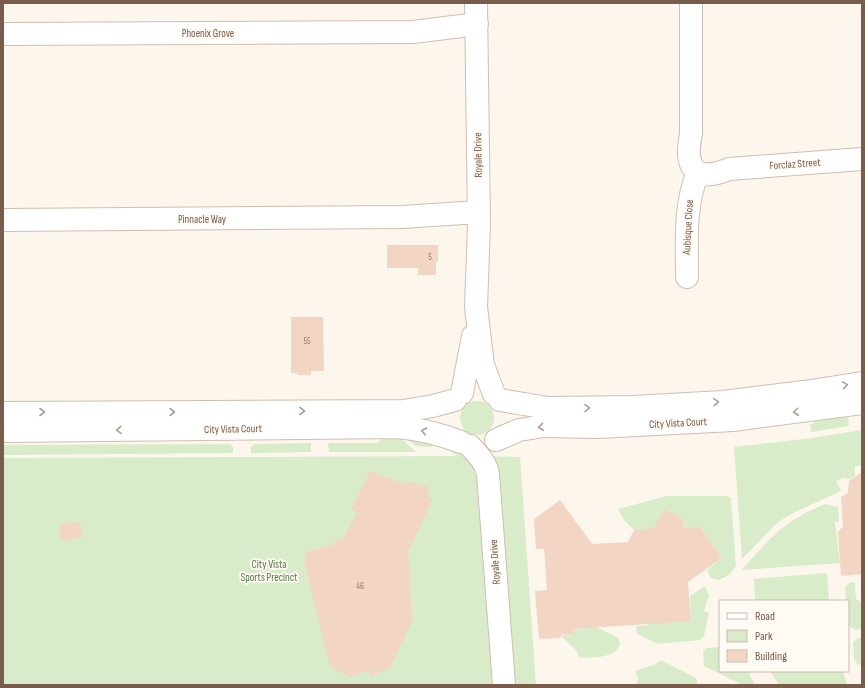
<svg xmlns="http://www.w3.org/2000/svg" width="865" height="688" font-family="'Sofia Sans Condensed',sans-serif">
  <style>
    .green { fill: #d8ecc9 }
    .building { fill: #f3d5c3 }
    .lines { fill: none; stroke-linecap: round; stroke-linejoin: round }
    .minor-casing { stroke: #d1beb0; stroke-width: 24 }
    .minor { stroke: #fff; stroke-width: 22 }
    .oneway { stroke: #af9d94 }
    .labels { text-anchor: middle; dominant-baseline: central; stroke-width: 3.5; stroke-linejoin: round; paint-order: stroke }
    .number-label { font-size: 9px; fill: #987a6a }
    .street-label { font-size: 11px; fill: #7a5c4d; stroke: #fffaf3 }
    .park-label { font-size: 11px; fill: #537a41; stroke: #fffaf3 }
  </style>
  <rect width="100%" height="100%" fill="#fdf6ec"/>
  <!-- green -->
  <path class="green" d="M460 418a17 17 0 1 1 34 0a17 17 0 1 1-34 0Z
    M 840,414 L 848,418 L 849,426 L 811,432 L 810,424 L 813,424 L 819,417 Z
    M 862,430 L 862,466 L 855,466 L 855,476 L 851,479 L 843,478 L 836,481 L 841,490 L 839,492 L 797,511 L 778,522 L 742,559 L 734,447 L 812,438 Z
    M 402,434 L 432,440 L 432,447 L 415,446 Z
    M 395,436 L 401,438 L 416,452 L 329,452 L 328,443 L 377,443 L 384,438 Z
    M 438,440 L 468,456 L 520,457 L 536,685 L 3,685 L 3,458 L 457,456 L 446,447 L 436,447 L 436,442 Z
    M 311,443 L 311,452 L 251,453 L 251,447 L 254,444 Z
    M 230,444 L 233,447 L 233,453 L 3,455 L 3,445 Z
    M 667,496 L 727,496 L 731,498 L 736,566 L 729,575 L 719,580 L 711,578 L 707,570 L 722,558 L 700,526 L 684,528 L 683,519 L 664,509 L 655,528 L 634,530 L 624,520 L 618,509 Z
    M 825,504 L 838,507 L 839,522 L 835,522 L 840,563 L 742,570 C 769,538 785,520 825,504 Z
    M 827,573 L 829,601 L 755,601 L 754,579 Z
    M 855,582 L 856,599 L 862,602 L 862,629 L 855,630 L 849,626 L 848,601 L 846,601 L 845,588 L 849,583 Z
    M 705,586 L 709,596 L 704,610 L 705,612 L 709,612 L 704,636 L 700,640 L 658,644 L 637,634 L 636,626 L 648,625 L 648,621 L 691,621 L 690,596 Z
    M 585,621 L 618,638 L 620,643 C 616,659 593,657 580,658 L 575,649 L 561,636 L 573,634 L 574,629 L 585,629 Z
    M 862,637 L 862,664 L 858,665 L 854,659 L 853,642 L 858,638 Z
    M 720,647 L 720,671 L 748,671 L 755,685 L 743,685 L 704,666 L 703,651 L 706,648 Z
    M 661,660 L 696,678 L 698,685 L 636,685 L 638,678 L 635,671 L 654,665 Z
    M 770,671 L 843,671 L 847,685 L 779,685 Z"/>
  <!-- building -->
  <path class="building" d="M 387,245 L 438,245 L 438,262 L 436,262 L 436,275 L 418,275 L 418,268 L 387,268 Z
    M 291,317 L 323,317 L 324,371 L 311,371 L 311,375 L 297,375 L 297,373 L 291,373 Z
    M 370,471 L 405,484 L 406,481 L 430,487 L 427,496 L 433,499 L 408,552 L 412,621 L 405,636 L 389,669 L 370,676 L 369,670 L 350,677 L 330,667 L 304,561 L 306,552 L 335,544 L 334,541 L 344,538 L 357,512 L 351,509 Z
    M 862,472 L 862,574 L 841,576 L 838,532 L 843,526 L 841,497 L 848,493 L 849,481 Z
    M 560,500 L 592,544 L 628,542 L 634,530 L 654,528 L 664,509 L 683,519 L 684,528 L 700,526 L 722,558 L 688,582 L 691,621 L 574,629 L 573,634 L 561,635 L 560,638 L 539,639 L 535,591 L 547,590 L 544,549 L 536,549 L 534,519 Z
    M 80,522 L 82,538 L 61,541 L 59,524 Z"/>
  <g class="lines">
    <!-- minor casing -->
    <g class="minor-casing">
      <path id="minor" d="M 476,3 L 479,224 L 476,307 L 483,365 L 494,394
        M 691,3 L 691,134 C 684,166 694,184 729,169 L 862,159
        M 3,34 L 413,32 L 477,24
        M 3,220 L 402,217 L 479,212
        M 687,277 C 687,241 684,206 698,172
        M 462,393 L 473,336
        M 500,400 L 548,408 L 633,407 L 723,402 L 804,392 L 862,383
        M 3,413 L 403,411 L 433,406 L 455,400
        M 3,431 L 398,427 C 420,429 440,434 461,442
        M 496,440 L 519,430 L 544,426 L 598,427 L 733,420 L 862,403
        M 470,446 C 478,455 486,462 488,474 L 504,685"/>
    </g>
    <!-- minor -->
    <use href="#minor" class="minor"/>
  </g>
  <!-- one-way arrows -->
  <defs><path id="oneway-chevron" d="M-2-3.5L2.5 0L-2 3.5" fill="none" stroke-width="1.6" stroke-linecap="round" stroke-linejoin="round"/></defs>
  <g class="oneway">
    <use href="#oneway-chevron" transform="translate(845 385) rotate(-9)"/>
    <use href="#oneway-chevron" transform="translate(716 402) rotate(-3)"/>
    <use href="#oneway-chevron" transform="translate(587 408) rotate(-1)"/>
    <use href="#oneway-chevron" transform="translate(302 411)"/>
    <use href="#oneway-chevron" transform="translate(42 412)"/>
    <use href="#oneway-chevron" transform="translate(172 412)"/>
    <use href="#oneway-chevron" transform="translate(796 412) rotate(173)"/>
    <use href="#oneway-chevron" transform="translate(541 427) rotate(174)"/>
    <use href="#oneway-chevron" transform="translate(119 430) rotate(179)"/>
    <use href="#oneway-chevron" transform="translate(424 431) rotate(-167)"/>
  </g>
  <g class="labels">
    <!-- number labels -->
    <g class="number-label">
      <text x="430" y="257">5</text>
      <text x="307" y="341">55</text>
      <text x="360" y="586">46</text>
    </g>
    <!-- street labels -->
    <g class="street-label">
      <text x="208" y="33">Phoenix Grove</text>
      <text transform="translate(478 155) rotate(-91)">Royale Drive</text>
      <text transform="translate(795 164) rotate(-4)">Forclaz Street</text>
      <text x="202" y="219">Pinnacle Way</text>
      <text transform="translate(688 227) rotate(-87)">Aubisque Close</text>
      <text transform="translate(678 423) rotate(-3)">City Vista Court</text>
      <text transform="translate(233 429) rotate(-1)">City Vista Court</text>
      <text transform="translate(495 562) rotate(-94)">Royale Drive</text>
    </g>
    <!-- park labels -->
    <g class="park-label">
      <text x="269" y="564">City Vista<tspan x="269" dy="13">Sports Precinct</tspan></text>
    </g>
  </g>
  <!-- border -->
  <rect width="865" height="688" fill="none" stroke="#7a5c4d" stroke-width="8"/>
  <!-- legend -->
  <rect x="719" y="600" width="130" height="72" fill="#fffaf3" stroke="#cabbb1"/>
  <rect x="727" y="613" width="20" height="6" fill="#ffffff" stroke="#cabbb1"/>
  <text x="755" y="620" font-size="12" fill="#7a5c4d">Road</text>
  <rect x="727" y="630" width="20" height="12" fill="#d8ecc9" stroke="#cabbb1"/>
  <text x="755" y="640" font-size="12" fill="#7a5c4d">Park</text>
  <rect x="727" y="650" width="20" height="12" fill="#f3d5c3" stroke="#cabbb1"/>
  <text x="755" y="660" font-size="12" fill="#7a5c4d">Building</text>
</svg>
